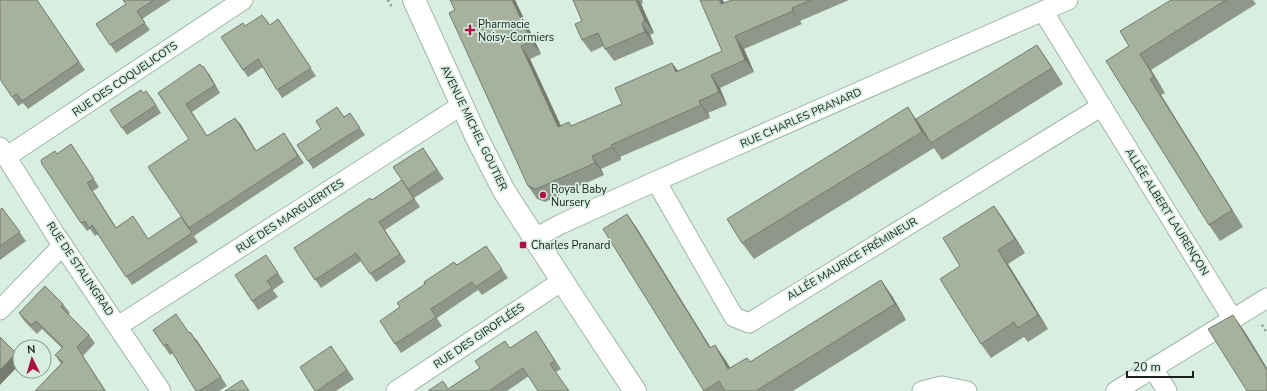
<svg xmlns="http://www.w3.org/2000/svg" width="1267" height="391" font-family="'Nunito Sans',sans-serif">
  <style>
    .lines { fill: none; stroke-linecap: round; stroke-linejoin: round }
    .street-casing { stroke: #a0b6aa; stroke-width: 21 }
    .secondary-casing { stroke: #a0b6aa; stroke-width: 24 }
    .path { stroke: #889990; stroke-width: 2.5; stroke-dasharray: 2 3; stroke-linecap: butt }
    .street { stroke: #fff; stroke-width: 19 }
    .secondary { stroke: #fff; stroke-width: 22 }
    .wall { fill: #8f9888 }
    .shaded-wall { fill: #747c6f }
    .building { fill: #a6b19e; stroke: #747c6f }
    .poi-dot { fill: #a91345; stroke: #d7eee1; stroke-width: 1.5 }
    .labels { text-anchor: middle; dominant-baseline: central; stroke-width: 3.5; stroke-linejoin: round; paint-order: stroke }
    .poi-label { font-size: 11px; fill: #19211d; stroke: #d7eee1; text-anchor: start }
    .street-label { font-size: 11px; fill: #19211d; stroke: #d7eee1 }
  </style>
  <rect width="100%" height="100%" fill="#d7eee1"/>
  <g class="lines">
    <!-- street casing -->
    <g class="street-casing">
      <path id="street" d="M 1043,11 L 1232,318
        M 0,147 L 55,234 L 161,391
        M 6,157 L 243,0
        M 656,181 L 734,317 L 749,323 L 1102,106
        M 535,238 L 561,224 L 656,181 L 1068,0
        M 0,310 L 63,245
        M 118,326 L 462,105
        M 1153,368 L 1167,391
        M 396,391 L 562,281
        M 922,391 L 942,386 L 967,391
        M 1116,391 L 1267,298"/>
    </g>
    <!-- secondary casing -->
    <g class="secondary-casing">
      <path id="secondary" d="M 414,0 L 476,136 L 504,191 L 574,299 L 635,391"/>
    </g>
    <!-- path -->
    <path class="path" d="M 388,0 L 392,7
      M 1262,325 L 1267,333"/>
    <!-- street -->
    <use href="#street" class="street"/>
    <!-- secondary -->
    <use href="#secondary" class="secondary"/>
  </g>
  <!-- wall -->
  <path class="wall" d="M 37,0 L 85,70 L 28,109 L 23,103 L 18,106 L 0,79 Z
    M 123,0 L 171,0 L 142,19 L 150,30 L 116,53 L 96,24 L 126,4 Z
    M 450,0 L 515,0 L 541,54 L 530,59 L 561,126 L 572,126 L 622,104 L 672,63 L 678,71 L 722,51 L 724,3 L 732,0 L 849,0 L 800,21 L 802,24 L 744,49 L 754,72 L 720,88 L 727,105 L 708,113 L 710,118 L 620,157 L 621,160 L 601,169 L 604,175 L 545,202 L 537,199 L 528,186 L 455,10 Z
    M 573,0 L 642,0 L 643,3 L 641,4 L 654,33 L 650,35 L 654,44 L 614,61 L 605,49 L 604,46 L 591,52 L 582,40 L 582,21 Z
    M 1171,0 L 1253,0 L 1256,4 L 1151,70 L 1165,93 L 1161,95 L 1243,227 L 1220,241 L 1209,225 L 1129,46 Z
    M 278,19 L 316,76 L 282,98 L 263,67 L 248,77 L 243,70 L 245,26 L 270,25 Z
    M 1048,61 L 1063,84 L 942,160 L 934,148 L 754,259 L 742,243 L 916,119 Z
    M 209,74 L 220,93 L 192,112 L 207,136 L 241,125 L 256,151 L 284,133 L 304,163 L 194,236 L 191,232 L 198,242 L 132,285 L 98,234 L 95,236 L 90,229 L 87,231 L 81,223 L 57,154 L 71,144 L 99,187 L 93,191 L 116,227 L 148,239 L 181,217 L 189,139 L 158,93 Z
    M 143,93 L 152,98 L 161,113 L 127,135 L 122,128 Z
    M 350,113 L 365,135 L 313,169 L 308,161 L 344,117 Z
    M 423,148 L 444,179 L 414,198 L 413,196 L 420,207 L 385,230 L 406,262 L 376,282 L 361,261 L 321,288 L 294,248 L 372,200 L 402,180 Z
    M 994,206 L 1004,220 L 1025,253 L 1008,264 L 1048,329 L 1028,342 L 1024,337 L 991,358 L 981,344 L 960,266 Z
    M 2,208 L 26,241 L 0,260 L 0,210 Z
    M 627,214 L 638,230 L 710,348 L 715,345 L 726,361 L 730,368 L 747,358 L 750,362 L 881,280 L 892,296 L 906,320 L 793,391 L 704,391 Z
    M 486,246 L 508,278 L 482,295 L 478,290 L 437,318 L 442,326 L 401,353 L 395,344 L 457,265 Z
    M 266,255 L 284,282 L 273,290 L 278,297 L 258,310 L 252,301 Z
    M 63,304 L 70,313 L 68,314 L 89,335 L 95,343 L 83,356 L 106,391 L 35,391 L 61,364 L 55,355 L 62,348 L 42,329 L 37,334 L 25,322 L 19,313 Z
    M 153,330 L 189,333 L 197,340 L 227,386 L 219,391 L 196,391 L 173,353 L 170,355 Z
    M 536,331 L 561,369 L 556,372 L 529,376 L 507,391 L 428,391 L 448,389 L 480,368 L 505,341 L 510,348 Z
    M 331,346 L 354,379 L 336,391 L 315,391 Z"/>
  <!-- shaded-wall -->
  <path class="shaded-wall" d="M 512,0 L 515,0 L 541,54 L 532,42 Z
    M 636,0 L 638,0 L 641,4 L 654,33 L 645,21 Z
    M 719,0 L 723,0 L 730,17 L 721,4 Z
    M 792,8 L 800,21 L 802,24 L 793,11 Z
    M 642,23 L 650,35 L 654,44 L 645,32 Z
    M 735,36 L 744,49 L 754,72 L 745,60 Z
    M 1037,45 L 1048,61 L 1063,84 L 1052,68 Z
    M 521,46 L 530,59 L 567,139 L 558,127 Z
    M 1140,54 L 1151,70 L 1165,93 L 1154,77 Z
    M 672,63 L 681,75 L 676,72 Z
    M 203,66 L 209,74 L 220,93 L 215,85 Z
    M 711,75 L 720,88 L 727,105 L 719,92 Z
    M 1150,79 L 1161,95 L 1243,227 L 1232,210 Z
    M 699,101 L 708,113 L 710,118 L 701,105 Z
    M 908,107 L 919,124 L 931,143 L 922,132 Z
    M 235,118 L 241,125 L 261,159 L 256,151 Z
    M 611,145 L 620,157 L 621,160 L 612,147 Z
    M 592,156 L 601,169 L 604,175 L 595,163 Z
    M 994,206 L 1004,220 L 1025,253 L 1015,239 Z
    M 627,214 L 638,230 L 721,364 L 710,348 Z
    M 998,250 L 1008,264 L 1048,329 L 1038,315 Z
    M 881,280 L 892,296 L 906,320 L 895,304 Z
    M 1233,315 L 1245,332 L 1267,368 L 1267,370 Z
    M 715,345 L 726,361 L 740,385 L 728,369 Z
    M 16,353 L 20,359 L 20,364 L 0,385 L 0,370 Z"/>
  <!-- building -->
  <path class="building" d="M 0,0 L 37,0 L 79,62 L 22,101 L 17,94 L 12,97 L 0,79 Z
    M 123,0 L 154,0 L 137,11 L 145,23 L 110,45 L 96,24 L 126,4 Z
    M 450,0 L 512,0 L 532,42 L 521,46 L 558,127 L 569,122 L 571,126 L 622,104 L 615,88 L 672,63 L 676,72 L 722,51 L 700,0 L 719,0 L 721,4 L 732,0 L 811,0 L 792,8 L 793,11 L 735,36 L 745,60 L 711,75 L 719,92 L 699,101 L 701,105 L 611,145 L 612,147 L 592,156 L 595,163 L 536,189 L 528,186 L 449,13 L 455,10 Z
    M 573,0 L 636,0 L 645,21 L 642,23 L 645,32 L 605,49 L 598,33 L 582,40 L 575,24 L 582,21 Z
    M 1171,0 L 1226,0 L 1140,54 L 1154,77 L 1150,79 L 1232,210 L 1209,225 L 1106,61 L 1129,46 L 1120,31 Z
    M 262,15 L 270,25 L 278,19 L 311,68 L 277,90 L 258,59 L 243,70 L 221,37 L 243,23 L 245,26 Z
    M 1037,45 L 1052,68 L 931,143 L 916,119 Z
    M 200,64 L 202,67 L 203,66 L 215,85 L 186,104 L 207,136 L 235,118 L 256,151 L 284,133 L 298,156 L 189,228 L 148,167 L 189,139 L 158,93 Z
    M 141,90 L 143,93 L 146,91 L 156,105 L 122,128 L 110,110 Z
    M 337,107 L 344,117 L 350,113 L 360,128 L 308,161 L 297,145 L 321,129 L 316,121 Z
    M 908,107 L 922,132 L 742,243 L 727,219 Z
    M 71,144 L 94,179 L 87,183 L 116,228 L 133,216 L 148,239 L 181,217 L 192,233 L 126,277 L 92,225 L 89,228 L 85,221 L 81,223 L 42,164 L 41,160 L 55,151 L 57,154 Z
    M 423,148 L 437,170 L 408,189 L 393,167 Z
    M 402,180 L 414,199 L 379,222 L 400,254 L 370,274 L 356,253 L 315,280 L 294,248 L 370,198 L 372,200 Z
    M 994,206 L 1015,239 L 998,250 L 1038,315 L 1018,328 L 1014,322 L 981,344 L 940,279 L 960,266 L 943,238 Z
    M 2,208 L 20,232 L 0,246 L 0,210 Z
    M 627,214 L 710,348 L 715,345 L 728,369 L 747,358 L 750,362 L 881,280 L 895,304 L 756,391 L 725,391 L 719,381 L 704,391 L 603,229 Z
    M 486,246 L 502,269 L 476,287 L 472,282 L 431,309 L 436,317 L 395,344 L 380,321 L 400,307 L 397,303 L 425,284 L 424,282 L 454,262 L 457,265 Z
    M 266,255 L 278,273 L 267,281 L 272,288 L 252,301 L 235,275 Z
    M 45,286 L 63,304 L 61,307 L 89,335 L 77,347 L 105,391 L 35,391 L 63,362 L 55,355 L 63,347 L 36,321 L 31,325 L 19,313 Z
    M 176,314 L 189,333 L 190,332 L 221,377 L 199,391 L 196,391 L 167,344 L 164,346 L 153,330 Z
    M 1233,315 L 1267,370 L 1267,391 L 1247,391 L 1208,329 Z
    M 536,331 L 555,361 L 550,364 L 569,391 L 538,391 L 523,368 L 489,391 L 428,391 L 443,381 L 448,389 L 480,368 L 475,361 L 505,341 L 510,348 Z
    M 0,337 L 16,353 L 0,370 Z
    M 331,346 L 347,370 L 317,391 L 315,391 L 300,367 Z
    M 242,380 L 249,391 L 225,391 Z"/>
  <!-- markers -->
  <g class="poi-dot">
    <path d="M468 24h4v4h4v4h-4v4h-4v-4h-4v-4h4z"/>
    <circle cx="543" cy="195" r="4"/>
    <rect x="519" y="241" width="8" height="8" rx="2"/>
  </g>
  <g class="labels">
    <!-- poi labels -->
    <g class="poi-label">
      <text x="478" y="24">Pharmacie<tspan x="478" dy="13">Noisy-Cormiers</tspan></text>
      <text x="551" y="189">Royal Baby<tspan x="551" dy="13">Nursery</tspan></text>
      <text x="531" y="245">Charles Pranard</text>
    </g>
    <!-- street labels -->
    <g class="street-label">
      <text transform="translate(125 79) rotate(-34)">RUE DES COQUELICOTS</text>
      <text transform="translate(801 118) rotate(-24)">RUE CHARLES PRANARD</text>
      <text transform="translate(474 128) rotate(64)">AVENUE MICHEL GOUTIER</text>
      <text transform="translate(1167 212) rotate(58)">ALLÉE ALBERT LAURENÇON</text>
      <text transform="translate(290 216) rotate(-33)">RUE DES MARGUERITES</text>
      <text transform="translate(852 259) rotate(-31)">ALLÉE MAURICE FRÉMINEUR</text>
      <text transform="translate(80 269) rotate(56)">RUE DE STALINGRAD</text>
      <text transform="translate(479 336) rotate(-34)">RUE DES GIROFLÉES</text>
    </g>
  </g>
  <!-- north arrow -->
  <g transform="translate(32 359) rotate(355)"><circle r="19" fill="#d7eee1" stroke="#8b9c93"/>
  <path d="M0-3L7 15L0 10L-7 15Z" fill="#a91345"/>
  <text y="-6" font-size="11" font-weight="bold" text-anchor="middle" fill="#19211d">N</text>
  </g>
  <!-- scale -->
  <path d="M1127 371v6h66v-6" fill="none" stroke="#19211d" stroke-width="2"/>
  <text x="1133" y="371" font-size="12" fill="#19211d" stroke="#d7eee1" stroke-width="3" paint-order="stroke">20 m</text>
</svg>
